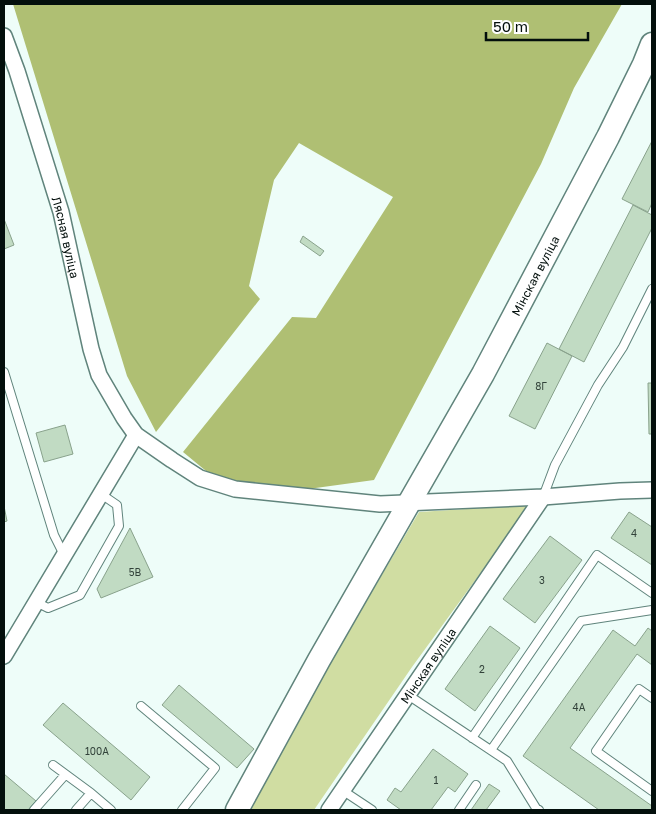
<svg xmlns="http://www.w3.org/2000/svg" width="656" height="814" font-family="'Golos Text',sans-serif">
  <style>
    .green { fill: #d0dda2 }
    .forest { fill: #afbf73 }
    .building { fill: #c1dbc3; stroke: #89a28c }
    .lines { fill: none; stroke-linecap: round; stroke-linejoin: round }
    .lane-casing { stroke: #60847c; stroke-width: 10 }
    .street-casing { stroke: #60847c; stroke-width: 18 }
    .secondary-casing { stroke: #60847c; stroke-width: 25 }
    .lane { stroke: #fff; stroke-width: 8 }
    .street { stroke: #fff; stroke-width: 15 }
    .secondary { stroke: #fff; stroke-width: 22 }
    .labels { text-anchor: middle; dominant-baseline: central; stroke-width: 4; stroke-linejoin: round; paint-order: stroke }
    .number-label { font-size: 10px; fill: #32423a }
    .street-label { font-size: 12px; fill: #030f0c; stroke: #fff }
  </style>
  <rect width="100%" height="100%" fill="#eefdf9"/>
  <!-- green -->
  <path class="green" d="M 530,505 L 412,667 L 314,810 L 243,810 L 419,512 Z"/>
  <!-- forest -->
  <path class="forest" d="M 13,4 L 622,4 L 574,88 L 541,164 L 374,480 L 301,490 L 217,480 L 183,452 L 292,317 L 316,318 L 393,197 L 299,143 L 274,180 L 249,286 L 260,299 L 156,432 L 127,376 Z"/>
  <!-- building -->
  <path class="building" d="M 652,141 L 652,203 L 648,212 L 622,199 Z
    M 633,205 L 652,215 L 652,228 L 584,362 L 559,349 Z
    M 4,219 L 14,245 L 4,249 Z
    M 303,236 L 324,251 L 320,256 L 300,242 Z
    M 547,343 L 572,356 L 535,429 L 509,416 Z
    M 648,383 L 652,383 L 652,434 L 649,434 Z
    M 65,425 L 73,454 L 44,462 L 36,433 Z
    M 4,506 L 7,521 L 4,522 Z
    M 629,512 L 652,527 L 652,565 L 611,538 Z
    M 130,528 L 153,577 L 101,598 L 97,589 Z
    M 550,536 L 582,560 L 535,623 L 503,599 Z
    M 490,626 L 520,648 L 475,711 L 445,689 Z
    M 648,628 L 652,631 L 652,665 L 637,654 L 570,748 L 652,806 L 652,810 L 599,810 L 523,756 L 613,630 L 635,646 Z
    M 179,685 L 254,749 L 237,768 L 162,705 Z
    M 63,703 L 150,777 L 131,800 L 43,725 Z
    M 433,749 L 468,774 L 455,792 L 448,787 L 431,810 L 401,810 L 387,800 L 395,788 L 401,792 Z
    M 4,774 L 36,801 L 28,810 L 4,810 Z
    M 489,784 L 500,791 L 486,810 L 471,810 Z"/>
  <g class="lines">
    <!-- lane casing -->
    <g class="lane-casing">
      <path id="lane" d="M 4,372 L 54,535 L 64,555
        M 543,497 L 555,465 L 598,385 L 623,347 L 652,289
        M 36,602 L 48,608 L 80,595 L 119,526 L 117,505 L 101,494
        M 408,695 L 507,761 L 536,808 L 539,810
        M 652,698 L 639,689 L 596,751 L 652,791
        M 141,706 L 215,768 L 182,810
        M 472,738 L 597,555 L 652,593
        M 491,750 L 581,621 L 652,610
        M 53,765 L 91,793 L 111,810
        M 342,790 L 372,810
        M 34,810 L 65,775
        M 76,810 L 91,793
        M 459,810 L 476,785"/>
    </g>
    <!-- street casing -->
    <g class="street-casing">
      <g id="street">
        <path id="s1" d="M 4,36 L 17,71 L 61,212 L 91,349 L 99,375 L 124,418 L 136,435 L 172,460 L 200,478 L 235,489 L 380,504 L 543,497 L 620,491 L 652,490"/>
        <path d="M 4,656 L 136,435"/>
        <path id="s2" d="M 329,810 L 543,497"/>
      </g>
    </g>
    <!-- secondary casing -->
    <g class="secondary-casing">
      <g id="secondary">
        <path id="s3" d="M 237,810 L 319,660 L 483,374 L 608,137 L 644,64 L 652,44"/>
      </g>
    </g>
    <!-- lane -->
    <use href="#lane" class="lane"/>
    <!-- street -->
    <use href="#street" class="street"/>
    <!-- secondary -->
    <use href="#secondary" class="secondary"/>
  </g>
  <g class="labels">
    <!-- number labels -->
    <g class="number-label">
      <text x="541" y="386">8Г</text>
      <text x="634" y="533">4</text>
      <text x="135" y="572">5В</text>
      <text x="542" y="580">3</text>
      <text x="482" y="669">2</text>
      <text x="579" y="707">4А</text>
      <text x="97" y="751">100А</text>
      <text x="436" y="780">1</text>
    </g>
    <!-- street labels -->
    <g class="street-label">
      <text stroke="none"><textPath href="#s1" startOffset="211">Лясная вуліца</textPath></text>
      <text stroke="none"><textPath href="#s3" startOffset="612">Мінская вуліца</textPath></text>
      <text stroke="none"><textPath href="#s2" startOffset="175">Мінская вуліца</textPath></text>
    </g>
  </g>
  <!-- border -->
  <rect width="656" height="814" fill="none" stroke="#030f0c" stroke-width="10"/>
  <!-- scale -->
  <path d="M486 32v8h102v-8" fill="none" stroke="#030f0c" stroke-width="2.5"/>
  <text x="493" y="32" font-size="15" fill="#030f0c" stroke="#ffffff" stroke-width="4" paint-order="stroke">50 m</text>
</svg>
